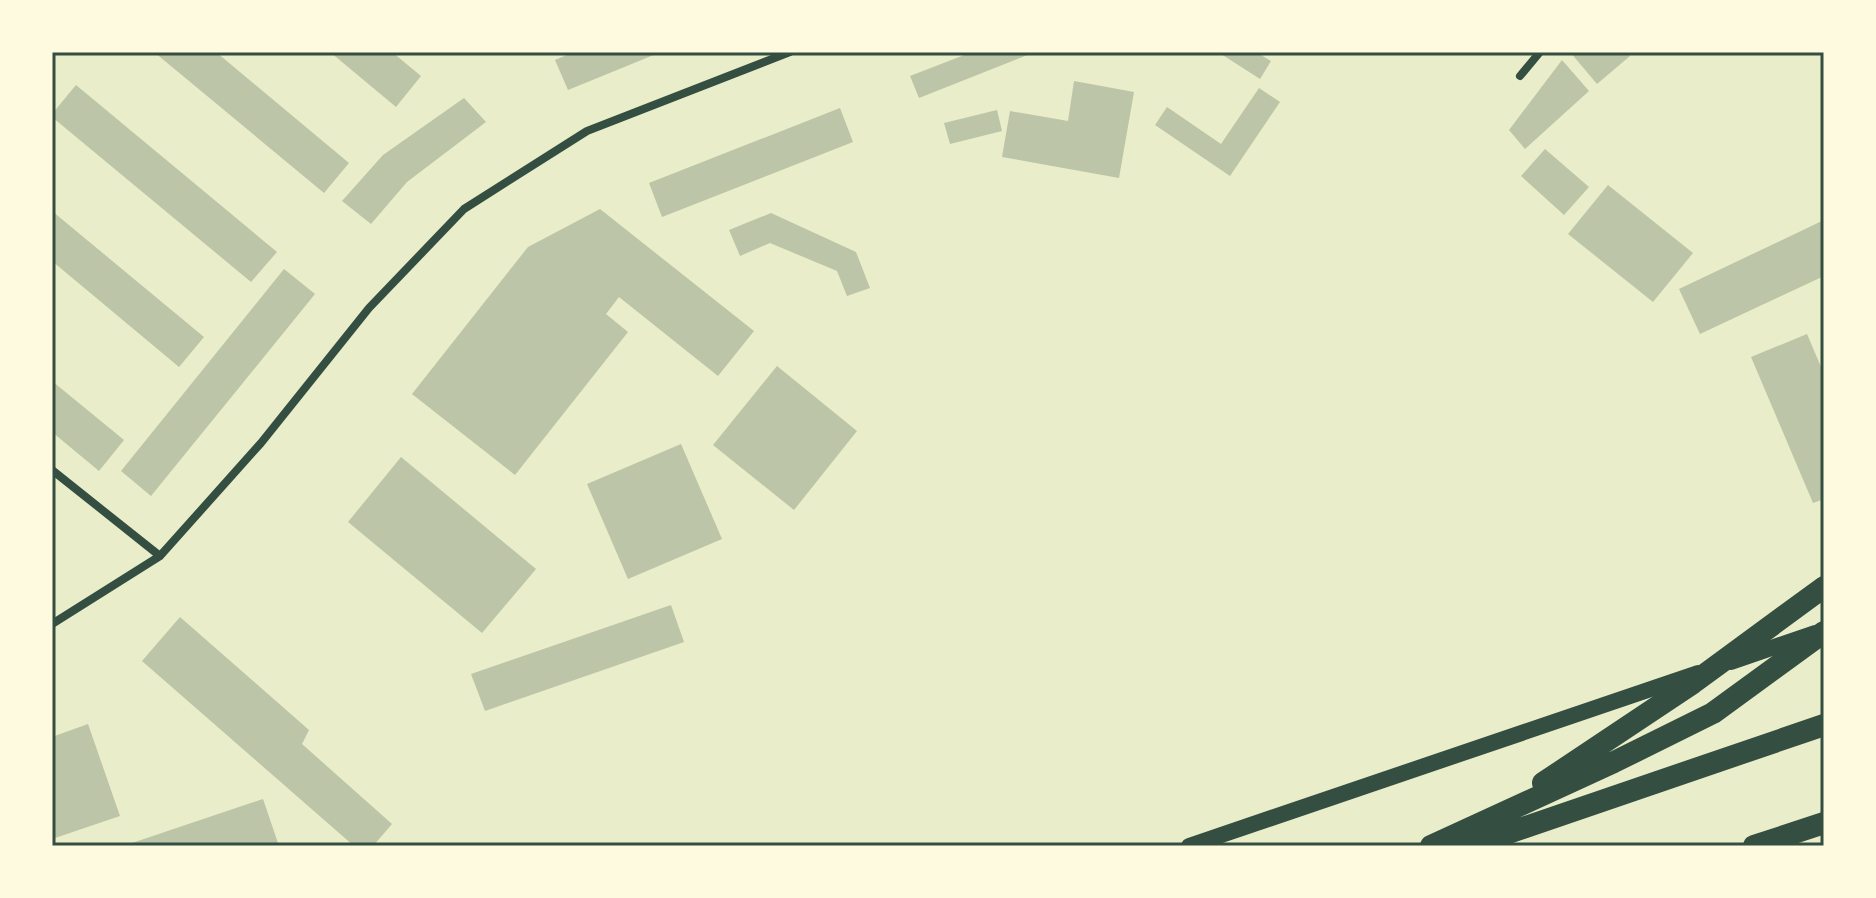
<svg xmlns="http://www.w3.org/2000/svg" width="1876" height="898" font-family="Cabin,sans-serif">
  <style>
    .building { fill: #bcc5a7 }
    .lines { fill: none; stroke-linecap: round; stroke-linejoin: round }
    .minor { stroke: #344e41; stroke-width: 8 }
    .secondary { stroke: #344e41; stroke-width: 16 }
    .trunk { stroke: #344e41; stroke-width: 22 }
    .neatline { fill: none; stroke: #344e41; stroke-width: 3 }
  </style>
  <rect width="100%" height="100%" fill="#e9edc9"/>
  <!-- building -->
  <path class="building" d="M 154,52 L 216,52 L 349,163 L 324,193 Z
    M 330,52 L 392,52 L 421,76 L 396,107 Z
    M 574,52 L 661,52 L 568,90 L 555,60 Z
    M 972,52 L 1035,52 L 919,98 L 910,76 Z
    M 1218,52 L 1256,52 L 1271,61 L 1260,79 Z
    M 1570,52 L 1627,52 L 1630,56 L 1597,84 Z
    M 1562,60 L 1589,91 L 1525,149 L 1509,130 Z
    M 1074,81 L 1134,92 L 1119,178 L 1002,157 L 1010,111 L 1068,121 Z
    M 76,85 L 277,252 L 251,282 L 52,117 L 52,114 Z
    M 1259,88 L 1280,102 L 1230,176 L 1155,125 L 1167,107 L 1221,144 Z
    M 464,98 L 486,122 L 407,182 L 371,224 L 342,201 L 383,155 Z
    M 840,108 L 853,142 L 662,217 L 649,183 Z
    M 997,110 L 1002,131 L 950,144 L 944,123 Z
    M 1545,149 L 1589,187 L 1564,215 L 1521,176 Z
    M 1608,185 L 1693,253 L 1653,302 L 1568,234 Z
    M 600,209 L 754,331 L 718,376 L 619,297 L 606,314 L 628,332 L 515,475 L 412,394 L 528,247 Z
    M 52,211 L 204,337 L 179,367 L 52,261 Z
    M 771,213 L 856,252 L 870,288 L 847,296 L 837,271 L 770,243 L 740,256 L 729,230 Z
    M 1824,220 L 1824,276 L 1700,334 L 1679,289 Z
    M 284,269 L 315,294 L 151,496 L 121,471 Z
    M 1807,334 L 1824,374 L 1824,499 L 1813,503 L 1751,357 Z
    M 777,366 L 857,431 L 794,510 L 713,445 Z
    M 52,381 L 124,440 L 99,471 L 52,432 Z
    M 681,444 L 722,539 L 628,579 L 587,484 Z
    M 401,457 L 536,569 L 482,633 L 348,522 Z
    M 671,605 L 684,642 L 485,711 L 471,674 Z
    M 180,617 L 309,730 L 302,744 L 392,824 L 373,846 L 354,846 L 142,661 Z
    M 88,724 L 120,816 L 52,839 L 52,737 Z
    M 263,799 L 279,846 L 133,846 L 132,843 Z"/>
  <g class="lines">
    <!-- minor -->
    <path class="minor" d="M 1520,76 L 1540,52
      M 52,470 L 160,556
      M 52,624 L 160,556 L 261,443 L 369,308 L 464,209 L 587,131 L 790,52"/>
    <!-- secondary -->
    <path class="secondary" d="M 1731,662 L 1815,633
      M 1189,846 L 1698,673"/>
    <!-- trunk -->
    <path class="trunk" d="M 1543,783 L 1693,683 L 1824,587
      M 1431,846 L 1614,762 L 1713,713 L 1824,632
      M 1470,846 L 1824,725
      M 1754,846 L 1824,823"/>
  </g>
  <!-- border -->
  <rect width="1876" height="898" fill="none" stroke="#fefae0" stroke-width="108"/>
  <rect x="54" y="54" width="1768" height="790" class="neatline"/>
</svg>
